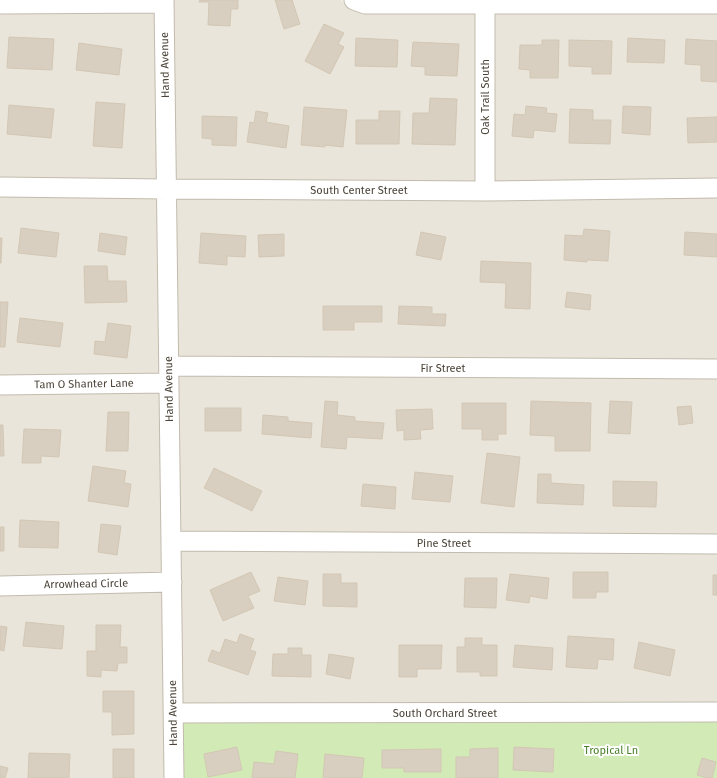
<svg xmlns="http://www.w3.org/2000/svg" width="717" height="778" font-family="'Fira Sans',sans-serif">
  <style>
    .residential { fill: #eae5da }
    .green { fill: #d2eab5 }
    .building { fill: #d8cfc1; stroke: #d3c7b4 }
    .lines { fill: none; stroke-linecap: round; stroke-linejoin: round }
    .minor-casing { stroke: #c2bbae; stroke-width: 21 }
    .minor { stroke: #fff; stroke-width: 19 }
    .labels { text-anchor: middle; dominant-baseline: central; stroke-width: 4; stroke-linejoin: round; paint-order: stroke }
    .street-label { font-size: 11px; fill: #4b4439; stroke: #fff }
    .park-label { font-size: 11px; fill: #4a7f2a; stroke: #fff }
  </style>
  <rect width="100%" height="100%" fill="#f6f3ec"/>
  <!-- residential -->
  <path class="residential" d="M 173,0 L 341,0 L 347,6 L 476,12 L 476,183 L 176,181 L 174,12 L 174,11 Z
    M 155,12 L 157,181 L 0,179 L 0,13 Z
    M 494,12 L 717,13 L 717,179 L 494,183 Z
    M 0,195 L 158,198 L 160,358 L 159,358 L 160,374 L 0,377 Z
    M 717,196 L 717,361 L 178,358 L 176,198 Z
    M 178,375 L 717,378 L 717,536 L 180,533 L 178,391 L 179,391 Z
    M 160,391 L 162,574 L 0,577 L 0,394 Z
    M 180,550 L 717,552 L 717,704 L 182,705 L 181,590 L 182,590 L 181,582 Z
    M 163,590 L 164,705 L 163,706 L 164,713 L 165,778 L 0,778 L 0,594 Z"/>
  <!-- green -->
  <path class="green" d="M 717,720 L 717,778 L 183,778 L 182,722 Z"/>
  <!-- building -->
  <path class="building" d="M 200,0 L 238,0 L 238,9 L 231,9 L 230,26 L 208,25 L 209,2 L 199,2 Z
    M 275,0 L 292,0 L 300,24 L 284,29 Z
    M 324,24 L 344,33 L 338,44 L 344,47 L 330,74 L 305,61 Z
    M 9,37 L 54,39 L 52,70 L 7,68 Z
    M 356,38 L 398,40 L 397,67 L 355,66 Z
    M 628,38 L 665,40 L 664,63 L 627,62 Z
    M 686,39 L 717,41 L 717,82 L 701,81 L 701,65 L 685,64 Z
    M 542,40 L 559,40 L 558,78 L 530,78 L 530,70 L 519,69 L 520,45 L 542,45 Z
    M 569,40 L 612,41 L 611,74 L 592,74 L 592,67 L 569,66 Z
    M 413,42 L 459,44 L 457,76 L 425,75 L 425,67 L 411,66 Z
    M 79,43 L 122,49 L 119,75 L 76,70 Z
    M 430,98 L 457,99 L 455,145 L 412,144 L 413,113 L 429,113 Z
    M 96,102 L 125,104 L 122,148 L 93,146 Z
    M 9,105 L 54,109 L 51,138 L 7,134 Z
    M 526,106 L 547,108 L 546,113 L 557,114 L 555,132 L 534,130 L 533,138 L 512,136 L 514,114 L 525,115 Z
    M 623,106 L 651,107 L 650,135 L 622,133 Z
    M 304,107 L 347,110 L 343,147 L 325,145 L 325,147 L 301,145 Z
    M 570,109 L 593,110 L 593,120 L 611,120 L 610,144 L 569,143 Z
    M 256,111 L 268,113 L 266,122 L 289,126 L 286,148 L 247,142 L 250,122 L 254,123 Z
    M 379,111 L 400,111 L 399,144 L 356,144 L 356,120 L 379,120 Z
    M 202,116 L 237,117 L 236,146 L 212,145 L 212,139 L 202,138 Z
    M 717,117 L 717,142 L 688,143 L 687,118 Z
    M 21,228 L 59,233 L 56,257 L 18,253 Z
    M 584,229 L 610,231 L 608,261 L 587,260 L 587,262 L 564,260 L 565,235 L 583,236 Z
    M 421,232 L 446,237 L 441,260 L 416,255 Z
    M 685,232 L 717,234 L 717,257 L 684,255 Z
    M 100,233 L 127,237 L 125,255 L 98,251 Z
    M 201,233 L 246,236 L 245,257 L 227,256 L 227,265 L 199,263 Z
    M 284,234 L 284,256 L 259,257 L 258,235 Z
    M 0,238 L 2,238 L 1,263 L 0,263 Z
    M 481,261 L 531,263 L 530,309 L 505,308 L 506,283 L 480,282 Z
    M 84,266 L 107,266 L 108,281 L 126,281 L 127,302 L 85,303 Z
    M 567,292 L 591,295 L 590,310 L 565,307 Z
    M 0,302 L 8,302 L 5,347 L 0,347 Z
    M 323,306 L 382,306 L 382,322 L 354,322 L 354,330 L 323,330 Z
    M 399,306 L 432,307 L 432,314 L 446,314 L 445,326 L 398,324 Z
    M 20,318 L 63,323 L 60,347 L 17,342 Z
    M 108,323 L 131,326 L 127,358 L 94,354 L 95,341 L 105,342 Z
    M 325,401 L 338,402 L 337,415 L 355,417 L 355,421 L 384,423 L 382,439 L 347,437 L 346,449 L 321,447 Z
    M 531,401 L 591,403 L 590,451 L 555,451 L 555,436 L 530,435 Z
    M 610,401 L 632,402 L 630,434 L 608,433 Z
    M 462,403 L 506,403 L 506,434 L 498,434 L 498,440 L 482,440 L 482,429 L 462,429 Z
    M 691,406 L 693,423 L 679,425 L 677,407 Z
    M 205,408 L 241,408 L 241,431 L 205,431 Z
    M 432,409 L 433,429 L 420,430 L 421,439 L 404,440 L 404,430 L 397,431 L 396,410 Z
    M 108,412 L 129,412 L 128,451 L 106,451 Z
    M 263,415 L 288,417 L 288,421 L 312,423 L 311,438 L 262,434 Z
    M 0,425 L 3,425 L 4,456 L 0,456 Z
    M 24,429 L 61,430 L 59,457 L 41,456 L 41,463 L 22,463 Z
    M 487,453 L 520,457 L 514,507 L 481,503 Z
    M 93,466 L 126,471 L 124,483 L 131,484 L 128,507 L 88,501 Z
    M 214,468 L 262,491 L 252,511 L 204,488 Z
    M 415,472 L 453,476 L 450,502 L 412,499 Z
    M 538,474 L 551,474 L 551,483 L 584,485 L 583,505 L 537,503 Z
    M 613,481 L 657,482 L 656,507 L 613,506 Z
    M 363,484 L 396,487 L 395,509 L 361,506 Z
    M 20,520 L 59,522 L 58,548 L 19,547 Z
    M 101,524 L 121,526 L 117,555 L 98,552 Z
    M 0,527 L 4,527 L 4,551 L 0,551 Z
    M 251,572 L 260,591 L 248,596 L 254,608 L 223,621 L 210,590 Z
    M 573,572 L 608,572 L 608,592 L 596,592 L 596,598 L 573,598 Z
    M 323,574 L 341,574 L 341,583 L 357,583 L 357,607 L 323,606 Z
    M 510,574 L 549,578 L 547,599 L 530,596 L 529,603 L 506,600 Z
    M 713,575 L 717,575 L 717,595 L 713,595 Z
    M 278,577 L 308,581 L 305,605 L 274,601 Z
    M 465,578 L 497,578 L 496,608 L 464,607 Z
    M 26,622 L 64,626 L 62,649 L 23,646 Z
    M 96,625 L 121,625 L 120,647 L 127,647 L 127,663 L 118,663 L 117,671 L 101,670 L 101,677 L 87,676 L 87,651 L 96,651 Z
    M 0,626 L 7,627 L 4,651 L 0,650 Z
    M 240,634 L 254,639 L 250,650 L 256,652 L 248,675 L 208,661 L 212,650 L 220,653 L 225,639 L 237,643 Z
    M 568,636 L 614,639 L 613,660 L 598,659 L 597,669 L 566,667 Z
    M 465,638 L 482,638 L 482,645 L 497,645 L 497,676 L 480,676 L 480,672 L 457,672 L 457,647 L 465,647 Z
    M 639,642 L 675,650 L 670,676 L 634,668 Z
    M 399,645 L 442,645 L 441,669 L 417,669 L 417,677 L 399,677 Z
    M 515,645 L 553,648 L 552,670 L 513,667 Z
    M 288,648 L 302,648 L 302,655 L 311,655 L 311,677 L 272,676 L 273,654 L 288,654 Z
    M 329,654 L 354,658 L 350,679 L 326,674 Z
    M 103,691 L 134,691 L 134,734 L 112,735 L 112,712 L 103,712 Z
    M 237,747 L 242,770 L 208,777 L 204,754 Z
    M 514,747 L 554,749 L 553,772 L 513,770 Z
    M 498,748 L 498,778 L 456,778 L 456,757 L 470,757 L 470,749 Z
    M 113,749 L 134,749 L 134,778 L 113,778 Z
    M 441,749 L 441,772 L 404,772 L 404,768 L 382,768 L 382,750 Z
    M 276,751 L 298,754 L 295,778 L 252,778 L 254,762 L 274,764 Z
    M 29,753 L 70,754 L 69,778 L 28,778 Z
    M 325,754 L 364,758 L 362,778 L 323,778 Z
    M 702,758 L 716,762 L 712,778 L 707,778 L 697,775 Z
    M 0,766 L 8,768 L 5,778 L 0,778 Z"/>
  <g class="lines">
    <!-- minor casing -->
    <g class="minor-casing">
      <path id="minor" d="M 164,0 L 174,778
        M 354,0 L 365,4 L 717,4
        M 0,4 L 164,3
        M 485,4 L 485,191
        M 0,187 L 167,189 L 485,191 L 717,188
        M 169,366 L 717,369
        M 0,385 L 169,383
        M 171,541 L 717,544
        M 0,586 L 172,582
        M 173,713 L 717,712"/>
    </g>
    <!-- minor -->
    <use href="#minor" class="minor"/>
  </g>
  <g class="labels">
    <!-- street labels -->
    <g class="street-label">
      <text transform="translate(165 65) rotate(-91)">Hand Avenue</text>
      <text transform="translate(485 97) rotate(-90)">Oak Trail South</text>
      <text x="359" y="190">South Center Street</text>
      <text x="443" y="368">Fir Street</text>
      <text transform="translate(84 384) rotate(-1)">Tam O Shanter Lane</text>
      <text transform="translate(169 389) rotate(-91)">Hand Avenue</text>
      <text x="444" y="543">Pine Street</text>
      <text transform="translate(86 584) rotate(-1)">Arrowhead Circle</text>
      <text transform="translate(173 713) rotate(-91)">Hand Avenue</text>
      <text x="445" y="713">South Orchard Street</text>
    </g>
    <!-- park labels -->
    <g class="park-label">
      <text x="611" y="750">Tropical Ln</text>
    </g>
  </g>
</svg>
